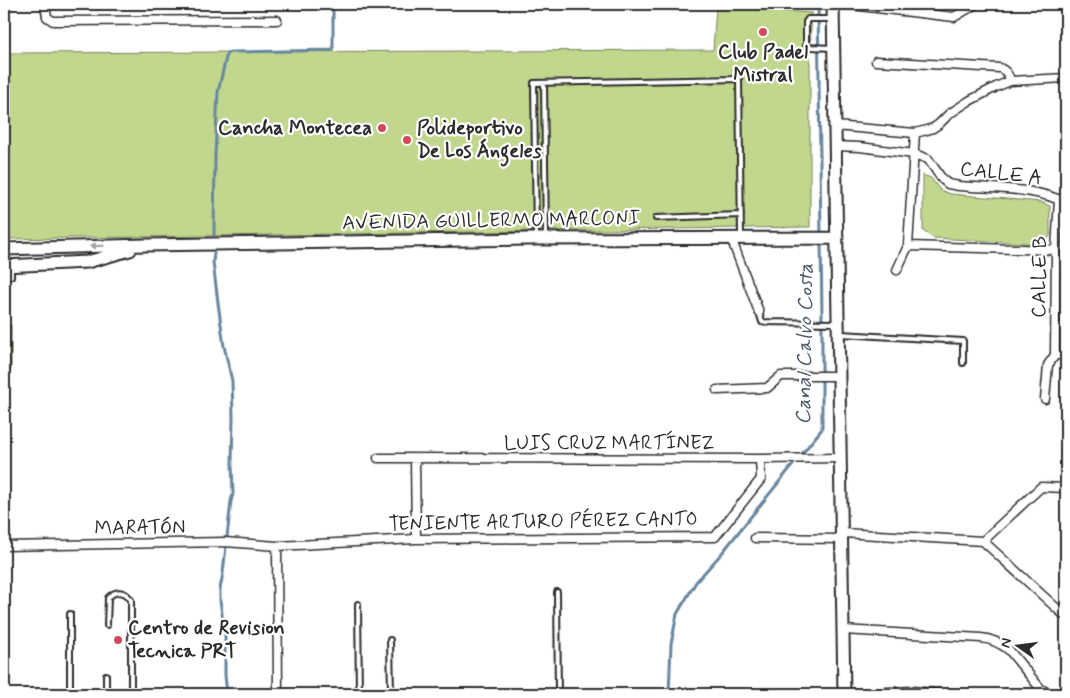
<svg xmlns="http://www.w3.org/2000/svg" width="1070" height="698" font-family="Mynerve,sans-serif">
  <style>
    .green { fill: #c0d78d; stroke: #76815c }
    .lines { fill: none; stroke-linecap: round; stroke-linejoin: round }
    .stream { stroke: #68869f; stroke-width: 3 }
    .service-casing { stroke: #2b2b2b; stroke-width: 8 }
    .minor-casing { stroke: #2b2b2b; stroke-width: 11 }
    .primary-casing { stroke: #2b2b2b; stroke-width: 15 }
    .service { stroke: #fff; stroke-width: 4 }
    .minor { stroke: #fff; stroke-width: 8 }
    .primary { stroke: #fff; stroke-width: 11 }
    .oneway { fill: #a0a0a0 }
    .poi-dot { fill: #d1495b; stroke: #fff; stroke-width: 2 }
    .labels { text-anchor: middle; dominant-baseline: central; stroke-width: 4.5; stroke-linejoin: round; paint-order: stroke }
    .poi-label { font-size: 20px; font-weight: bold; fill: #2b2b2b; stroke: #fff; text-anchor: start }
    .street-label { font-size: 20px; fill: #2b2b2b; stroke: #fff }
    .water-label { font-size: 21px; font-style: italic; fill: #4a5865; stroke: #fff }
  </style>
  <rect width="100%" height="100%" fill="#fff"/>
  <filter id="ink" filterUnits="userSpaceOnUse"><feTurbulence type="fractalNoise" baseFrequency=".02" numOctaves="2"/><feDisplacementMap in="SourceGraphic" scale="10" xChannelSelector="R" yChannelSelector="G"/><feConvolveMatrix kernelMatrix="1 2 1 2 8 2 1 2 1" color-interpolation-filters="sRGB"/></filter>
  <g filter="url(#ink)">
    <!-- green -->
    <path class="green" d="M 716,7 L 812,13 L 810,50 L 810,227 L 4,239 L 4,53 L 713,50 Z
      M 923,175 L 931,178 L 940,190 L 951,194 L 1041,202 L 1050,206 L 1050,236 L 1043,244 L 933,238 L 923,231 Z
      M 4,325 L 11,325 L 11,370 L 4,370 Z"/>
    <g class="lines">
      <!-- stream -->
      <path class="stream" d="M 214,235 L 215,156 L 218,92 L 227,53 L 231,52 L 332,50 L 333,48 L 333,4
        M 214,253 L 213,262 L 218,303 L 224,346 L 232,381 L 233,417 L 232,463 L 233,494 L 231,501 L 223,573 L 220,589 L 220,600 L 225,636 L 225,675 L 227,694
        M 669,694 L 671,644 L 677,614 L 696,582 L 722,553 L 745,524 L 822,429 L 822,317 L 818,4"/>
      <!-- service casing -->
      <g class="service-casing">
        <path id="service" d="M 831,19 L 808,19 L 806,22 L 806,45 L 810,47 L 833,48
          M 544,83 L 546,237
          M 656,218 L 741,215
          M 536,237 L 534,83 L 739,79 L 741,236
          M 4,276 L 11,276 L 11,268
          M 759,312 L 762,322 L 836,323
          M 841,334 L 963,341 L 963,363
          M 557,592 L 558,694
          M 358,604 L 359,694
          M 107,625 L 108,598 C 115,590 125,590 131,600 L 131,694
          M 390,640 L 391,694
          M 106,675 L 106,694
          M 70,694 L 70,614"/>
      </g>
      <!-- minor casing -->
      <g class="minor-casing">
        <path id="minor" d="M 45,4 L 47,17 L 53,21 L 277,20
          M 842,4 L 954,17 L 976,4
          M 876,61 L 1000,68 C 1006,71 1009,74 1010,81
          M 835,126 L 915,133 L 927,130 L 933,128 L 939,124 L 949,114 L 969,101 L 996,87 L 1010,81 L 1066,78
          M 835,146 L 860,147 L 914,154 L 928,159 L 942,179 L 948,184 L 959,186 C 992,189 1037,187 1066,203
          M 731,238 L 759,312
          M 908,246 L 1056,250
          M 897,270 L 908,246 L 915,133
          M 1055,355 L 1056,250 L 1059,199
          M 1055,355 L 1066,355
          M 717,390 L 767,388 L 781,376 L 839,376
          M 1045,399 L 1048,365 L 1055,355
          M 378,458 L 760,459 L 840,458
          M 415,459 L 416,539
          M 842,533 L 983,541 L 1041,487 L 1066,488
          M 755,538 L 842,539
          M 983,541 L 1064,615 L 1066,615
          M 4,546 L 225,542 L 277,546 L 416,539 L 715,537 L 761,479 L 760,459
          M 277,546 L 278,694
          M 843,630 L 981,638 C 992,639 1000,643 1009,650 L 1040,688 L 1049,694
          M 844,694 L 913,691 L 941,694"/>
      </g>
      <!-- primary casing -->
      <g class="primary-casing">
        <path id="primary" d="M 833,4 L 844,694
          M 4,249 L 146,245 L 527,239 L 837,238
          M 4,266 L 87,262 L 130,250"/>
      </g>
      <!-- service -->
      <use href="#service" class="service"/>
      <!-- minor -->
      <use href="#minor" class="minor"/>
      <!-- primary -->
      <use href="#primary" class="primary"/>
    </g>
    <!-- one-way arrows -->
    <defs><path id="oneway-solid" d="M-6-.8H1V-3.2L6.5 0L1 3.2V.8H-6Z" transform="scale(1.25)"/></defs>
    <use class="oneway" href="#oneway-solid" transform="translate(97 246) rotate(179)"/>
  </g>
  <!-- markers -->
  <g class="poi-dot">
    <circle cx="763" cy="32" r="5"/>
    <circle cx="382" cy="128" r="5"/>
    <circle cx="407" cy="140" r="5"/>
    <circle cx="118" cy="640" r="5"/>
  </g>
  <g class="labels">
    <!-- poi labels -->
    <g class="poi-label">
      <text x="763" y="52" text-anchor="middle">Club Padel<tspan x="763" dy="23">Mistral</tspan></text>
      <text x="372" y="128" text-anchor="end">Cancha Montecea</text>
      <text x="417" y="128">Polideportivo<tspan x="417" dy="23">De Los Ángeles</tspan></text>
      <text x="128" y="628">Centro de Revision<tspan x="128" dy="23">Tecnica PRT</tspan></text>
    </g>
    <!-- street labels -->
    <g class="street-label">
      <text transform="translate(1001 174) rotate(7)">CALLE A</text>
      <text transform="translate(491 221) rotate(-1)">AVENIDA GUILLERMO MARCONI</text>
      <text transform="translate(1040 277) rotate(-89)">CALLE B</text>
      <text x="609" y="443">LUIS CRUZ MARTÍNEZ</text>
      <text transform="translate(543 522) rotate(-1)">TENIENTE ARTURO PÉREZ CANTO</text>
      <text transform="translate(140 528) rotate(-1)">MARATÓN</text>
    </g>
    <!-- water labels -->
    <g class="water-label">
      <text transform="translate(805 344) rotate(-89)">Canal Calvo Costa</text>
    </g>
  </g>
  <!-- margin -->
  <rect width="1070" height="698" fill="none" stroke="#fff" stroke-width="20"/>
  <rect x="10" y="10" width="1050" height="678" fill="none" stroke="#2b2b2b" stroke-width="2" filter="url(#ink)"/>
  <!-- north arrow -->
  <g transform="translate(1018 646) rotate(284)" stroke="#ffffff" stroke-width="4" paint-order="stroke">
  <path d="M0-4L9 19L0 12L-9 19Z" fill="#2b2b2b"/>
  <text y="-8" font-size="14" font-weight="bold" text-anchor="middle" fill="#2b2b2b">N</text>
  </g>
</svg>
